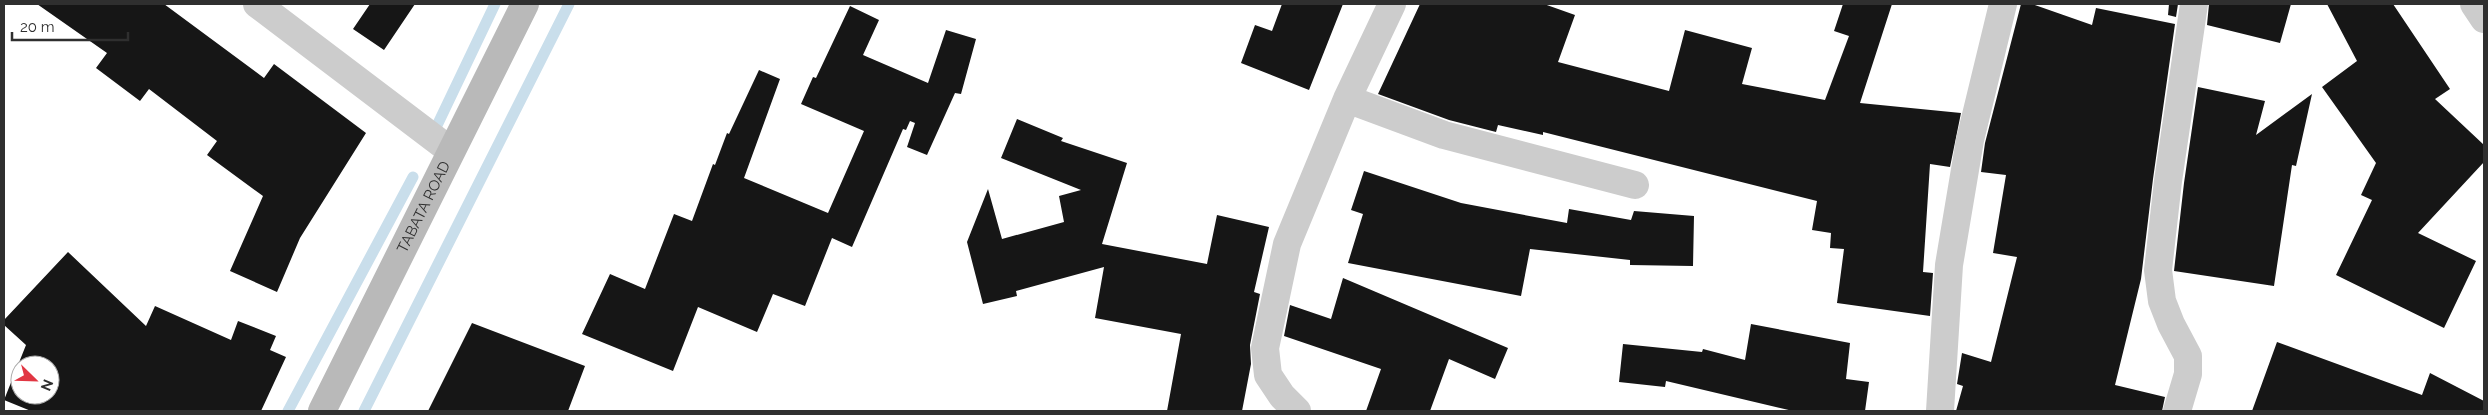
<svg xmlns="http://www.w3.org/2000/svg" width="2488" height="415" font-family="Raleway,sans-serif">
  <style>
    .lines { fill: none; stroke-linecap: round; stroke-linejoin: round }
    .stream { stroke: #c9deeb; stroke-width: 11 }
    .building { fill: #161616; fill-rule: evenodd }
    .street { stroke: #ccc; stroke-width: 28 }
    .secondary { stroke: #b9b9b9; stroke-width: 28 }
    .labels { text-anchor: middle; dominant-baseline: central; stroke-width: 5; stroke-linejoin: round; paint-order: stroke }
    .street-label { font-size: 15px; fill: #2f2f2f; stroke: #fff }
  </style>
  <rect width="100%" height="100%" fill="#fff"/>
  <g class="lines">
    <!-- stream -->
    <path class="stream" d="M 432,136 L 495,4
      M 288,411 L 413,177
      M 364,411 L 569,4"/>
  </g>
  <!-- building -->
  <path class="building" d="M 37,4 L 164,4 L 264,78 L 274,64 L 366,133 L 300,238 L 277,292 L 230,271 L 263,196 L 207,155 L 217,141 L 149,89 L 140,101 L 96,68 L 107,53 Z
    M 370,4 L 415,4 L 384,50 L 353,29 Z
    M 1282,4 L 1343,4 L 1309,90 L 1241,63 L 1255,25 L 1272,31 Z
    M 1420,4 L 1544,4 L 1575,15 L 1558,62 L 1669,91 L 1685,30 L 1752,48 L 1742,84 L 1825,100 L 1849,36 L 1834,31 L 1843,4 L 1892,4 L 1860,103 L 1961,113 L 1950,167 L 1930,164 L 1923,272 L 1933,273 L 1930,316 L 1837,303 L 1844,249 L 1830,248 L 1831,233 L 1812,230 L 1817,201 L 1543,132 L 1543,135 L 1498,125 L 1496,132 L 1449,120 L 1378,94 Z
    M 2021,4 L 2032,4 L 2092,25 L 2096,8 L 2175,24 L 2153,179 L 2141,279 L 2115,385 L 2165,397 L 2162,411 L 1956,411 L 1963,386 L 1957,384 L 1962,353 L 1991,362 L 2017,257 L 1993,253 L 2006,175 L 1981,172 L 1985,143 Z
    M 2169,4 L 2178,4 L 2176,17 L 2168,15 Z
    M 2209,4 L 2291,4 L 2280,43 L 2207,25 Z
    M 2327,4 L 2393,4 L 2450,89 L 2435,99 L 2484,145 L 2484,162 L 2418,233 L 2476,261 L 2444,328 L 2336,275 L 2372,200 L 2361,195 L 2376,163 L 2322,87 L 2357,61 Z
    M 850,6 L 879,20 L 863,55 L 928,83 L 946,30 L 976,39 L 961,94 L 955,93 L 927,155 L 907,147 L 915,123 L 910,121 L 906,130 L 903,129 L 852,247 L 832,238 L 805,306 L 773,294 L 757,332 L 698,307 L 673,371 L 582,334 L 610,274 L 645,289 L 674,214 L 692,221 L 713,164 L 715,165 L 727,133 L 729,134 L 759,70 L 780,79 L 744,178 L 828,213 L 864,131 L 801,104 L 813,77 L 816,78 Z
    M 2198,87 L 2265,101 L 2256,135 L 2312,94 L 2296,166 L 2292,165 L 2274,286 L 2174,271 L 2184,183 Z
    M 1017,119 L 1063,138 L 1061,141 L 1127,163 L 1102,244 L 1207,264 L 1217,215 L 1269,227 L 1254,292 L 1260,294 L 1250,345 L 1251,364 L 1242,411 L 1167,411 L 1181,334 L 1095,318 L 1104,267 L 1016,291 L 1017,296 L 983,304 L 967,242 L 988,189 L 1002,239 L 1064,222 L 1059,196 L 1081,190 L 1001,158 Z
    M 1364,171 L 1461,203 L 1567,223 L 1569,209 L 1631,220 L 1634,211 L 1694,216 L 1693,266 L 1630,265 L 1630,260 L 1530,249 L 1521,296 L 1348,263 L 1363,214 L 1351,210 Z
    M 68,252 L 146,326 L 155,306 L 231,340 L 238,321 L 276,336 L 270,350 L 286,357 L 261,411 L 31,411 L 4,400 L 26,345 L 4,325 L 4,320 ZM 20,365 L 50,365 L 50,395 L 20,395 Z
    M 1343,278 L 1508,348 L 1495,379 L 1449,359 L 1430,411 L 1366,411 L 1381,369 L 1284,336 L 1290,305 L 1331,319 Z
    M 472,323 L 585,366 L 568,411 L 428,411 Z
    M 1751,324 L 1850,343 L 1846,379 L 1869,382 L 1865,411 L 1793,411 L 1666,381 L 1665,387 L 1619,382 L 1623,344 L 1702,352 L 1703,349 L 1745,360 Z
    M 2277,342 L 2422,395 L 2430,373 L 2484,401 L 2484,411 L 2252,411 Z"/>
  <g class="lines">
    <!-- street -->
    <path class="street" d="M 257,4 L 451,151
      M 2474,4 L 2484,19
      M 1347,99 L 1444,135 L 1635,185
      M 1297,411 L 1282,396 L 1268,375 L 1265,348 L 1287,244 L 1347,99 L 1392,4
      M 1940,411 L 1949,265 L 1970,140 L 2003,4
      M 2177,411 L 2188,374 L 2188,356 L 2171,324 L 2162,301 L 2158,270 L 2168,181 L 2194,4"/>
    <!-- secondary -->
    <path class="secondary" id="s1" d="M 322,411 L 525,4"/>
  </g>
  <g class="labels">
    <!-- street labels -->
    <g class="street-label">
      <text stroke="none"><textPath href="#s1" startOffset="228">TABATA ROAD</textPath></text>
    </g>
  </g>
  <!-- border -->
  <rect width="2488" height="415" fill="none" stroke="#2f2f2f" stroke-width="10"/>
  <!-- north arrow -->
  <g transform="translate(35 380) rotate(113)"><circle r="24" fill="#ffffff" stroke="#acacac"/>
  <path d="M0-4L9 19L0 12L-9 19Z" fill="#e13643"/>
  <text y="-8" font-size="14" font-weight="bold" text-anchor="middle" fill="#2f2f2f">N</text>
  </g>
  <!-- scale -->
  <path d="M12 32v8h116v-8" fill="none" stroke="#2f2f2f" stroke-width="2.5"/>
  <text x="20" y="32" font-size="15" fill="#2f2f2f" stroke="#ffffff" stroke-width="4" paint-order="stroke">20 m</text>
</svg>
